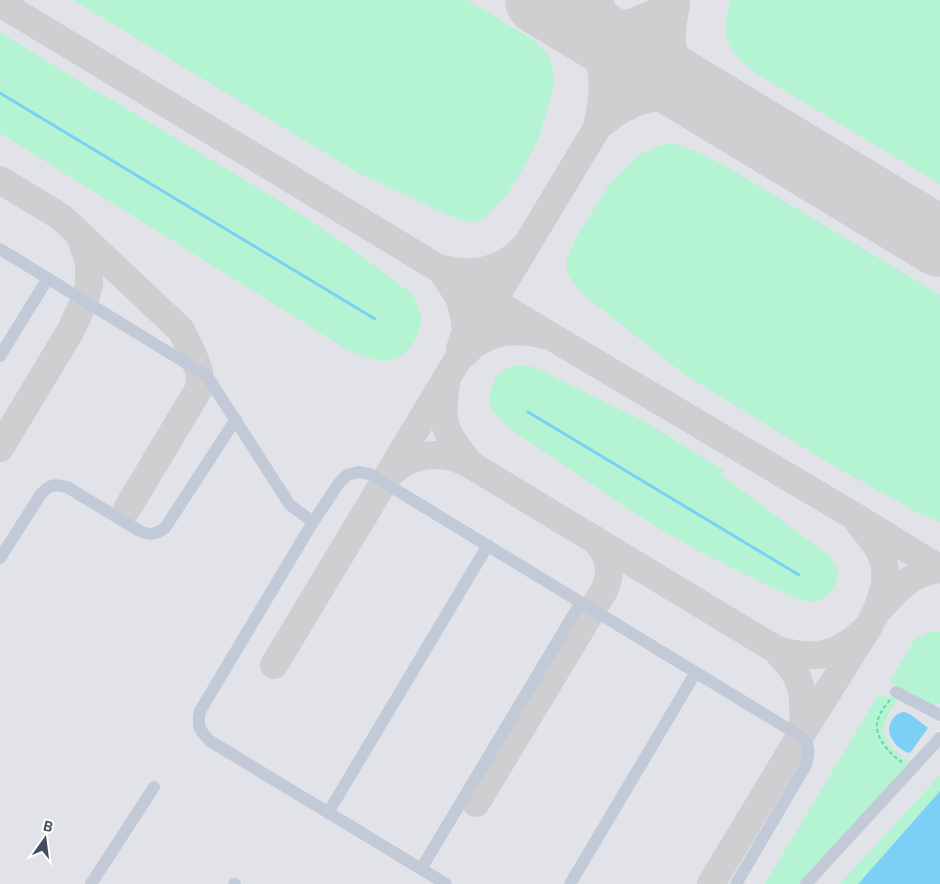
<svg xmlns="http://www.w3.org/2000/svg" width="940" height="884" font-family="'Public Sans',sans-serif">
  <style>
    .airport { fill: #e1e3e8 }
    .green { fill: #b4f4d3 }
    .water { fill: #7cd0f6 }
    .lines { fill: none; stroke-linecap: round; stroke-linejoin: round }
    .stream { stroke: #7cd0f6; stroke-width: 3 }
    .taxiway { stroke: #cfcfd2; stroke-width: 28 }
    .runway { stroke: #cfcfd2; stroke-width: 70 }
    .path { stroke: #69d5ab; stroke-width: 2; stroke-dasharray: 4 2.5; stroke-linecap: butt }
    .minor { stroke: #c1cad6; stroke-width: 12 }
  </style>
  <rect width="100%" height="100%" fill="#f0edec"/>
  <!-- airport -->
  <path class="airport" d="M 0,0 L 940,0 L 940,776 L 842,884 L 0,884 Z"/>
  <!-- green -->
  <path class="green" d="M 73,0 L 467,0 L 535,41 L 546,53 L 553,68 L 554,84 L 540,135 L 526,163 L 509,192 L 486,217 L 475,221 L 462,221 L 358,173 Z
    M 730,0 L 940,0 L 940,184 L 752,71 C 732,54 722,42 727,16 C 728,10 728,5 730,0 Z
    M 0,32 L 85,85 L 116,102 L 299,213 L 345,244 L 411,293 C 417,301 422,312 421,322 C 420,337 407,357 391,360 C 376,364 360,354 346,349 L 0,133 Z
    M 672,143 L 703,154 L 727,167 L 940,295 L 940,522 L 924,516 L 832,465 L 684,374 L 581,293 L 568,275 L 566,260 L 577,236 L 610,184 L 639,155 L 658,146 Z
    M 521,365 L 530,366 L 544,372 L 642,420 L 725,471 L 721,475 L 828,555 C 831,559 835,564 837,569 C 840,582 829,597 817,601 C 812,603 806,601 801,600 C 767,586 734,569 701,552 C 649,525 600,490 551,456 C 534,444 501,427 492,408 C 488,400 490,390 494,382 C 499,370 509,367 521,365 Z
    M 929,632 L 940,632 L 940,704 L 932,705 L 906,693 L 890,681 L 915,639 Z
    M 878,695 L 899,698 L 890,711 L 882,729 C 888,743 898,759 914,763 L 804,884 L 765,884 Z
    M 940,775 L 940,791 L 858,884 L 840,884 Z"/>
  <!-- water -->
  <path class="water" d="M 904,712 L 910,714 L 928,728 L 910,753 C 898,751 884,734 891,722 C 894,716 897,713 904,712 Z
    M 940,791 L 940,884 L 858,884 Z"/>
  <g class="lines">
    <!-- stream -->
    <path class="stream" d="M 0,93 L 375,319
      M 528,412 L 799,575"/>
    <!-- taxiway -->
    <path class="taxiway" d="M 598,0 L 609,25 L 611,41
      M 671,0 L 659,11 L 631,23 L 602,25 L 581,25 C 587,35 595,46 598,57 C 606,81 602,103 597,127 L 618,111 L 637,102 L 658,96 L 682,94 L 707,101
      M 0,3 L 552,337 L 854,516 L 940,569
      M 676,4 C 674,16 671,30 672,43 C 674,66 693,85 707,101
      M 0,180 L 61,217 L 79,234 L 89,261 L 89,284 L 85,300 L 71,330 L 0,448
      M 79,234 L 181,330 L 193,355 L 199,371 L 200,387 L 127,509
      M 443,269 C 449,270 456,272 463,272 C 484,274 507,265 521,250
      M 442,271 L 460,299 L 464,315 L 466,331 L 460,349
      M 464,354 C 485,331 515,327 544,335
      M 446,385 C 439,424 446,435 471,465
      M 391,473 C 407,456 431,452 453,457 C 459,459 465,462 471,465 L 775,649 C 816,662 838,656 869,626
      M 878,610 C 892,596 905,579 924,573 C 929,571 935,570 940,569
      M 775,649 C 783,658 792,667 797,677 C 805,693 804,716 802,733
      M 274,665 L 674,0
      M 476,803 L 605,589 C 613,568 609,555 594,539
      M 711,884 L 802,733 L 869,626 C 882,601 893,575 878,548 C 872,539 865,531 859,523"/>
    <!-- runway -->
    <path class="runway" d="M 540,0 L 940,242"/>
    <!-- path -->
    <path class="path" d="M 890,700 C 884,707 878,715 877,724 C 875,737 891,756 902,762"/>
    <!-- minor -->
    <path class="minor" d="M 0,249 L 207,376 L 290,505 L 313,522
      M 0,356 L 48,278
      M 0,558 L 41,494 C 50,484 55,484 67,487 L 138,530 C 150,536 154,535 165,528 L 236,419
      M 896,692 L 940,715
      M 328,813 L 488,545
      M 421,869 L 581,602
      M 91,884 L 154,787
      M 234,884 L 235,884
      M 446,884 L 210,741 C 199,730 197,726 200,711 L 313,522 L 339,483 L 347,475 L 358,472 L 370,474 L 800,736 C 811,746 809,752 806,765 L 736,884
      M 570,884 L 696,672
      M 806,884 L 940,738"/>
  </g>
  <!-- north arrow -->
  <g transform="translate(45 839) rotate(14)" stroke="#ffffff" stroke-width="4" paint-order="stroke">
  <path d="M0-4L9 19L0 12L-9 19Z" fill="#434d5c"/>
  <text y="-8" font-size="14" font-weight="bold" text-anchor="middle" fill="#434d5c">B</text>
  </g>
</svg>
